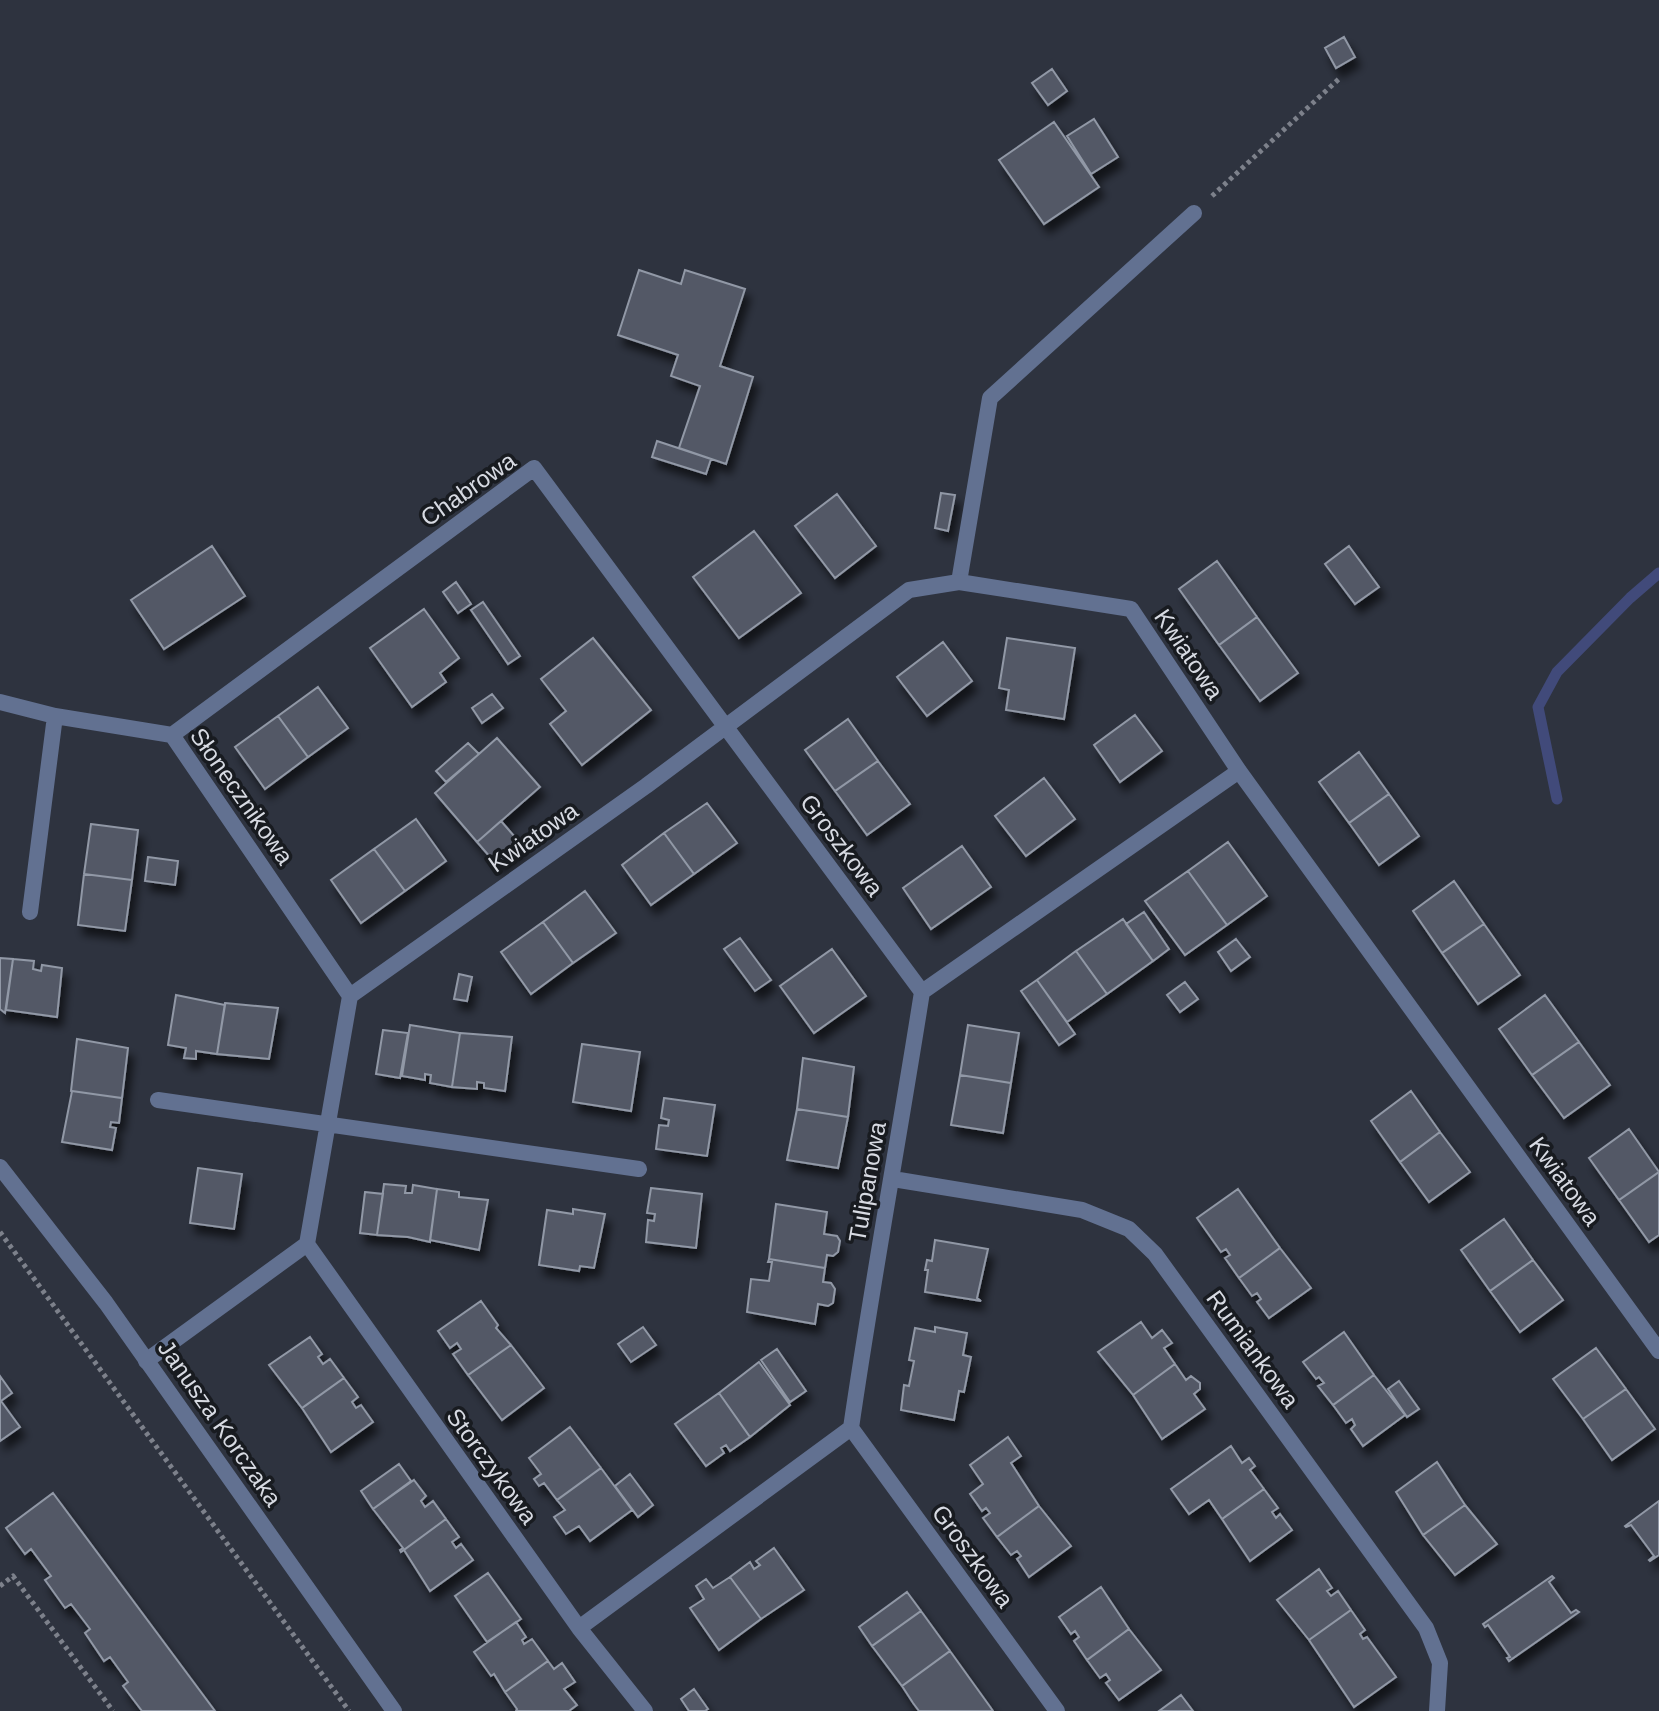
<svg xmlns="http://www.w3.org/2000/svg" width="1659" height="1711" font-family="Helvetica,sans-serif">
  <style>
    .lines { fill: none; stroke-linecap: round; stroke-linejoin: round }
    .stream { stroke: #414a7a; stroke-width: 11 }
    .building { fill: #535966; stroke: #9198a6; stroke-width: 2; filter: url(#shadow) }
    .path { stroke: #7d818b; stroke-width: 5; stroke-dasharray: 4 4; stroke-linecap: butt }
    .service { stroke: #627191; stroke-width: 16 }
    .minor { stroke: #627191; stroke-width: 16 }
    .tertiary { stroke: #627191; stroke-width: 16 }
    .labels { text-anchor: middle; dominant-baseline: central; stroke-width: 7; stroke-linejoin: round; paint-order: stroke }
    .street-label { font-size: 24px; fill: #d7dae2; stroke: #181b20 }
  </style>
  <defs>
    <filter id="shadow"><feDropShadow dx="5" dy="9" stdDeviation="4" flood-color="#0009"/></filter>
  </defs>
  <rect width="100%" height="100%" fill="#2e333f"/>
  <g class="lines">
    <!-- stream -->
    <path class="stream" d="M 1557,799 L 1538,707 L 1557,672 L 1630,598 L 1659,573"/>
  </g>
  <!-- building -->
  <path class="building" d="M 1344,37 L 1355,57 L 1336,68 L 1325,48 Z
    M 1052,69 L 1067,91 L 1048,105 L 1032,83 Z
    M 1094,119 L 1118,157 L 1091,174 L 1067,136 Z
    M 1054,122 L 1099,187 L 1044,224 L 999,160 Z
    M 639,270 L 681,284 L 685,270 L 745,289 L 720,366 L 753,377 L 726,464 L 679,448 L 700,386 L 671,376 L 678,355 L 618,335 Z
    M 657,441 L 711,459 L 706,474 L 652,457 Z
    M 941,493 L 955,495 L 948,531 L 935,528 Z
    M 837,494 L 876,546 L 835,578 L 795,526 Z
    M 754,531 L 801,593 L 739,638 L 693,577 Z
    M 212,546 L 245,596 L 164,649 L 131,600 Z
    M 1349,546 L 1379,587 L 1355,604 L 1325,564 Z
    M 1217,561 L 1257,617 L 1219,645 L 1179,589 Z
    M 456,582 L 471,604 L 458,613 L 443,592 Z
    M 483,602 L 520,656 L 508,664 L 471,610 Z
    M 424,609 L 459,658 L 440,673 L 446,682 L 412,707 L 370,648 Z
    M 1257,617 L 1298,673 L 1260,701 L 1219,645 Z
    M 593,638 L 651,710 L 582,765 L 550,724 L 566,711 L 541,679 Z
    M 1007,638 L 1075,648 L 1064,719 L 1006,710 L 1009,690 L 999,688 Z
    M 943,642 L 972,681 L 927,716 L 897,677 Z
    M 318,687 L 348,728 L 308,757 L 278,716 Z
    M 492,694 L 503,708 L 482,723 L 472,708 Z
    M 1135,715 L 1162,751 L 1120,782 L 1094,745 Z
    M 278,716 L 308,757 L 265,789 L 235,747 Z
    M 848,719 L 878,761 L 835,791 L 805,750 Z
    M 497,738 L 540,787 L 477,842 L 435,793 Z
    M 468,743 L 479,754 L 446,782 L 436,771 Z
    M 1359,752 L 1389,794 L 1349,823 L 1319,782 Z
    M 878,761 L 910,804 L 867,835 L 835,791 Z
    M 1044,778 L 1075,819 L 1026,856 L 995,816 Z
    M 1389,794 L 1419,836 L 1379,865 L 1349,823 Z
    M 707,803 L 737,843 L 694,874 L 664,833 Z
    M 416,819 L 446,861 L 405,891 L 374,849 Z
    M 501,821 L 522,845 L 497,865 L 477,842 Z
    M 91,824 L 138,830 L 132,880 L 84,874 Z
    M 664,833 L 694,874 L 651,905 L 622,865 Z
    M 1228,842 L 1267,896 L 1227,925 L 1188,871 Z
    M 962,846 L 991,887 L 931,929 L 903,888 Z
    M 374,849 L 405,891 L 361,923 L 331,880 Z
    M 148,857 L 178,861 L 175,885 L 145,881 Z
    M 1188,871 L 1227,925 L 1185,955 L 1145,901 Z
    M 84,874 L 132,880 L 125,931 L 78,925 Z
    M 1454,881 L 1484,924 L 1442,953 L 1413,911 Z
    M 585,891 L 616,933 L 573,963 L 543,922 Z
    M 1144,912 L 1169,949 L 1153,961 L 1126,924 Z
    M 1123,919 L 1153,961 L 1107,994 L 1076,951 Z
    M 543,922 L 573,963 L 531,994 L 501,952 Z
    M 1484,924 L 1520,975 L 1478,1004 L 1442,953 Z
    M 740,938 L 771,980 L 755,991 L 724,949 Z
    M 1236,939 L 1250,957 L 1231,971 L 1218,952 Z
    M 832,949 L 866,996 L 814,1033 L 780,986 Z
    M 1076,951 L 1107,994 L 1067,1022 L 1037,980 Z
    M 0,958 L 13,959 L 5,1013 L 0,1009 Z
    M 13,959 L 34,961 L 33,969 L 41,971 L 42,965 L 62,968 L 57,1017 L 6,1010 Z
    M 459,974 L 472,977 L 467,1001 L 454,999 Z
    M 1037,980 L 1075,1034 L 1059,1045 L 1021,991 Z
    M 1185,982 L 1198,999 L 1180,1012 L 1167,995 Z
    M 176,995 L 225,1005 L 217,1054 L 196,1051 L 196,1059 L 184,1058 L 186,1048 L 168,1045 Z
    M 1545,995 L 1579,1042 L 1532,1075 L 1499,1029 Z
    M 225,1003 L 278,1008 L 269,1059 L 217,1054 Z
    M 410,1025 L 460,1033 L 452,1087 L 430,1083 L 431,1075 L 425,1074 L 425,1080 L 402,1076 Z
    M 968,1025 L 1019,1033 L 1011,1083 L 960,1075 Z
    M 383,1030 L 408,1033 L 400,1078 L 376,1074 Z
    M 460,1033 L 512,1037 L 505,1091 L 484,1088 L 484,1083 L 477,1082 L 477,1089 L 452,1087 Z
    M 77,1039 L 128,1048 L 122,1098 L 71,1091 Z
    M 1579,1042 L 1610,1085 L 1564,1118 L 1532,1075 Z
    M 582,1044 L 640,1052 L 631,1111 L 573,1102 Z
    M 803,1058 L 854,1067 L 848,1117 L 797,1109 Z
    M 960,1075 L 1011,1083 L 1003,1133 L 951,1125 Z
    M 72,1091 L 122,1098 L 119,1123 L 111,1122 L 110,1127 L 116,1128 L 112,1150 L 62,1142 Z
    M 1411,1091 L 1440,1132 L 1400,1162 L 1371,1121 Z
    M 664,1098 L 715,1105 L 707,1156 L 656,1149 L 659,1125 L 668,1126 L 669,1120 L 661,1118 Z
    M 797,1109 L 848,1117 L 838,1168 L 787,1160 Z
    M 1629,1129 L 1659,1172 L 1619,1200 L 1589,1158 Z
    M 1440,1132 L 1470,1172 L 1429,1202 L 1400,1162 Z
    M 198,1168 L 242,1174 L 234,1229 L 190,1223 Z
    M 1659,1172 L 1659,1235 L 1649,1242 L 1619,1200 Z
    M 384,1184 L 406,1186 L 405,1193 L 412,1193 L 413,1185 L 437,1189 L 430,1242 L 408,1237 L 377,1235 Z
    M 651,1188 L 702,1194 L 696,1248 L 646,1242 L 648,1220 L 654,1221 L 655,1214 L 647,1213 Z
    M 437,1189 L 459,1192 L 459,1197 L 488,1200 L 479,1250 L 430,1240 Z
    M 1238,1189 L 1280,1248 L 1239,1278 L 1225,1258 L 1230,1255 L 1226,1249 L 1221,1252 L 1197,1218 Z
    M 365,1192 L 383,1194 L 377,1235 L 360,1233 Z
    M 776,1204 L 827,1212 L 824,1234 L 837,1236 L 840,1241 L 838,1252 L 833,1256 L 827,1255 L 825,1268 L 769,1259 Z
    M 573,1209 L 605,1214 L 594,1268 L 580,1266 L 579,1271 L 539,1265 L 547,1210 L 573,1214 Z
    M 1504,1219 L 1533,1260 L 1490,1291 L 1461,1250 Z
    M 935,1240 L 988,1249 L 977,1298 L 981,1301 L 925,1292 L 928,1270 L 925,1270 L 927,1260 L 932,1261 Z
    M 1280,1248 L 1311,1288 L 1269,1318 L 1257,1302 L 1261,1299 L 1257,1293 L 1252,1296 L 1239,1278 Z
    M 769,1259 L 825,1268 L 823,1282 L 831,1283 L 835,1289 L 833,1303 L 828,1306 L 818,1304 L 815,1324 L 747,1312 L 751,1279 L 769,1281 L 772,1262 L 768,1262 Z
    M 1533,1260 L 1563,1300 L 1520,1332 L 1490,1291 Z
    M 481,1301 L 498,1325 L 496,1328 L 511,1345 L 468,1375 L 453,1354 L 461,1349 L 457,1343 L 450,1348 L 438,1331 Z
    M 1141,1322 L 1152,1338 L 1162,1330 L 1172,1343 L 1164,1348 L 1175,1364 L 1133,1395 L 1098,1352 Z
    M 643,1327 L 656,1345 L 631,1362 L 618,1344 Z
    M 935,1327 L 967,1333 L 963,1355 L 971,1357 L 964,1392 L 959,1391 L 954,1420 L 901,1410 L 904,1385 L 909,1386 L 914,1361 L 909,1360 L 915,1328 L 935,1332 Z
    M 1344,1332 L 1374,1375 L 1333,1405 L 1318,1386 L 1324,1383 L 1319,1377 L 1316,1379 L 1303,1362 Z
    M 310,1337 L 322,1354 L 318,1357 L 323,1364 L 330,1359 L 344,1378 L 302,1408 L 269,1365 Z
    M 511,1345 L 544,1388 L 502,1420 L 468,1375 Z
    M 1596,1348 L 1626,1389 L 1583,1419 L 1553,1379 Z
    M 777,1349 L 806,1391 L 790,1402 L 761,1360 Z
    M 759,1362 L 790,1405 L 750,1437 L 719,1393 Z
    M 1175,1364 L 1186,1380 L 1191,1376 L 1200,1383 L 1200,1389 L 1194,1394 L 1205,1409 L 1162,1439 L 1133,1395 Z
    M 1374,1375 L 1405,1415 L 1363,1446 L 1351,1429 L 1355,1425 L 1352,1419 L 1346,1423 L 1333,1405 Z
    M 0,1376 L 12,1393 L 1,1401 L 20,1427 L 0,1441 Z
    M 344,1378 L 358,1397 L 352,1402 L 356,1408 L 361,1405 L 373,1422 L 331,1452 L 302,1408 Z
    M 1399,1381 L 1419,1409 L 1407,1417 L 1388,1389 Z
    M 1626,1389 L 1655,1429 L 1612,1460 L 1583,1419 Z
    M 719,1393 L 750,1437 L 730,1451 L 726,1445 L 721,1448 L 724,1453 L 706,1466 L 675,1424 Z
    M 570,1427 L 601,1468 L 557,1500 L 544,1483 L 539,1486 L 534,1479 L 541,1474 L 529,1458 Z
    M 1008,1437 L 1021,1456 L 1011,1463 L 1039,1506 L 997,1537 L 983,1518 L 990,1513 L 986,1508 L 982,1511 L 970,1494 L 983,1484 L 970,1465 Z
    M 1231,1446 L 1242,1463 L 1249,1458 L 1255,1466 L 1250,1470 L 1264,1489 L 1222,1519 L 1209,1500 L 1189,1514 L 1171,1489 Z
    M 1437,1462 L 1465,1505 L 1423,1535 L 1396,1492 Z
    M 399,1464 L 411,1481 L 373,1509 L 361,1491 Z
    M 601,1468 L 632,1510 L 590,1541 L 579,1526 L 566,1534 L 554,1517 L 565,1510 L 557,1500 Z
    M 630,1474 L 653,1505 L 638,1517 L 615,1486 Z
    M 414,1480 L 426,1496 L 421,1501 L 425,1507 L 433,1501 L 446,1519 L 401,1552 L 400,1550 L 403,1548 L 373,1509 Z
    M 1264,1489 L 1278,1508 L 1272,1512 L 1276,1518 L 1280,1514 L 1292,1530 L 1250,1561 L 1222,1519 Z
    M 53,1493 L 215,1711 L 142,1711 L 123,1686 L 128,1682 L 110,1657 L 104,1661 L 85,1633 L 90,1629 L 71,1604 L 65,1608 L 45,1580 L 51,1576 L 31,1549 L 25,1554 L 6,1528 Z
    M 1659,1501 L 1659,1555 L 1650,1561 L 1649,1560 L 1654,1556 L 1631,1525 L 1626,1527 L 1625,1526 Z
    M 1465,1505 L 1497,1544 L 1455,1575 L 1423,1535 Z
    M 1039,1506 L 1071,1546 L 1029,1577 L 1017,1559 L 1021,1556 L 1017,1551 L 1011,1555 L 997,1537 Z
    M 446,1519 L 459,1537 L 452,1542 L 456,1548 L 461,1544 L 473,1560 L 430,1591 L 404,1550 Z
    M 774,1548 L 804,1590 L 761,1619 L 730,1577 L 750,1562 L 754,1569 L 760,1565 L 756,1561 Z
    M 1319,1569 L 1332,1588 L 1327,1591 L 1331,1596 L 1338,1591 L 1351,1610 L 1309,1640 L 1277,1600 Z
    M 488,1573 L 521,1619 L 487,1642 L 455,1596 Z
    M 1552,1576 L 1554,1578 L 1549,1582 L 1571,1613 L 1576,1610 L 1579,1612 L 1509,1661 L 1507,1658 L 1510,1657 L 1488,1625 L 1485,1627 L 1483,1624 Z
    M 730,1577 L 761,1619 L 719,1650 L 690,1608 L 704,1599 L 696,1586 L 706,1579 L 713,1588 Z
    M 1101,1587 L 1129,1629 L 1087,1660 L 1074,1641 L 1079,1637 L 1075,1631 L 1071,1634 L 1059,1617 Z
    M 907,1592 L 921,1611 L 872,1646 L 859,1627 Z
    M 1351,1610 L 1365,1630 L 1360,1634 L 1363,1639 L 1367,1637 L 1396,1677 L 1354,1707 L 1309,1640 Z
    M 921,1611 L 950,1651 L 902,1686 L 872,1646 Z
    M 516,1622 L 526,1637 L 522,1640 L 524,1644 L 532,1639 L 548,1661 L 505,1692 L 494,1674 L 491,1676 L 474,1652 Z
    M 1129,1629 L 1161,1670 L 1119,1700 L 1106,1683 L 1110,1680 L 1106,1674 L 1100,1678 L 1087,1660 Z
    M 950,1651 L 991,1708 L 993,1711 L 919,1711 L 913,1703 L 902,1686 Z
    M 548,1661 L 554,1669 L 562,1663 L 575,1682 L 564,1689 L 577,1705 L 569,1711 L 516,1711 L 517,1709 L 505,1692 Z
    M 694,1689 L 708,1709 L 705,1711 L 689,1711 L 681,1699 Z
    M 1181,1695 L 1193,1711 L 1159,1711 Z"/>
  <g class="lines">
    <!-- path -->
    <path class="path" d="M 1212,196 L 1341,77
      M 0,1232 L 349,1711
      M 0,1586 L 13,1576 L 113,1711"/>
    <!-- service -->
    <path class="service" d="M 959,582 L 990,398 L 1194,213"/>
    <!-- minor -->
    <path class="minor" d="M 0,702 L 55,716
      M 172,735 L 534,468 L 922,992
      M 30,912 L 55,716 L 172,735 L 350,996 L 307,1244 L 146,1361
      M 350,996 L 646,786 L 909,590 L 959,582 L 1131,609 L 1239,771 L 1659,1351
      M 158,1100 L 639,1169
      M 893,1179 L 1082,1210 L 1129,1229 L 1155,1254 L 1426,1628 L 1440,1663 L 1437,1711
      M 307,1244 L 579,1628 L 645,1711
      M 851,1428 L 1057,1711
      M 579,1628 L 851,1428 C 872,1283 899,1138 922,992 L 1239,771"/>
    <!-- tertiary -->
    <path class="tertiary" d="M 0,1167 L 106,1303 L 394,1711"/>
  </g>
  <g class="labels">
    <!-- street labels -->
    <g class="street-label">
      <text transform="translate(468 489) rotate(-35)">Chabrowa</text>
      <text transform="translate(1189 654) rotate(56)">Kwiatowa</text>
      <text transform="translate(242 796) rotate(55)">Słonecznikowa</text>
      <text transform="translate(533 837) rotate(-35)">Kwiatowa</text>
      <text transform="translate(842 845) rotate(53)">Groszkowa</text>
      <text transform="translate(1565 1181) rotate(54)">Kwiatowa</text>
      <text transform="translate(867 1182) rotate(-80)">Tulipanowa</text>
      <text transform="translate(1253 1349) rotate(54)">Rumiankowa</text>
      <text transform="translate(220 1423) rotate(55)">Janusza Korczaka</text>
      <text transform="translate(492 1466) rotate(54)">Storczykowa</text>
      <text transform="translate(973 1556) rotate(54)">Groszkowa</text>
    </g>
  </g>
</svg>
